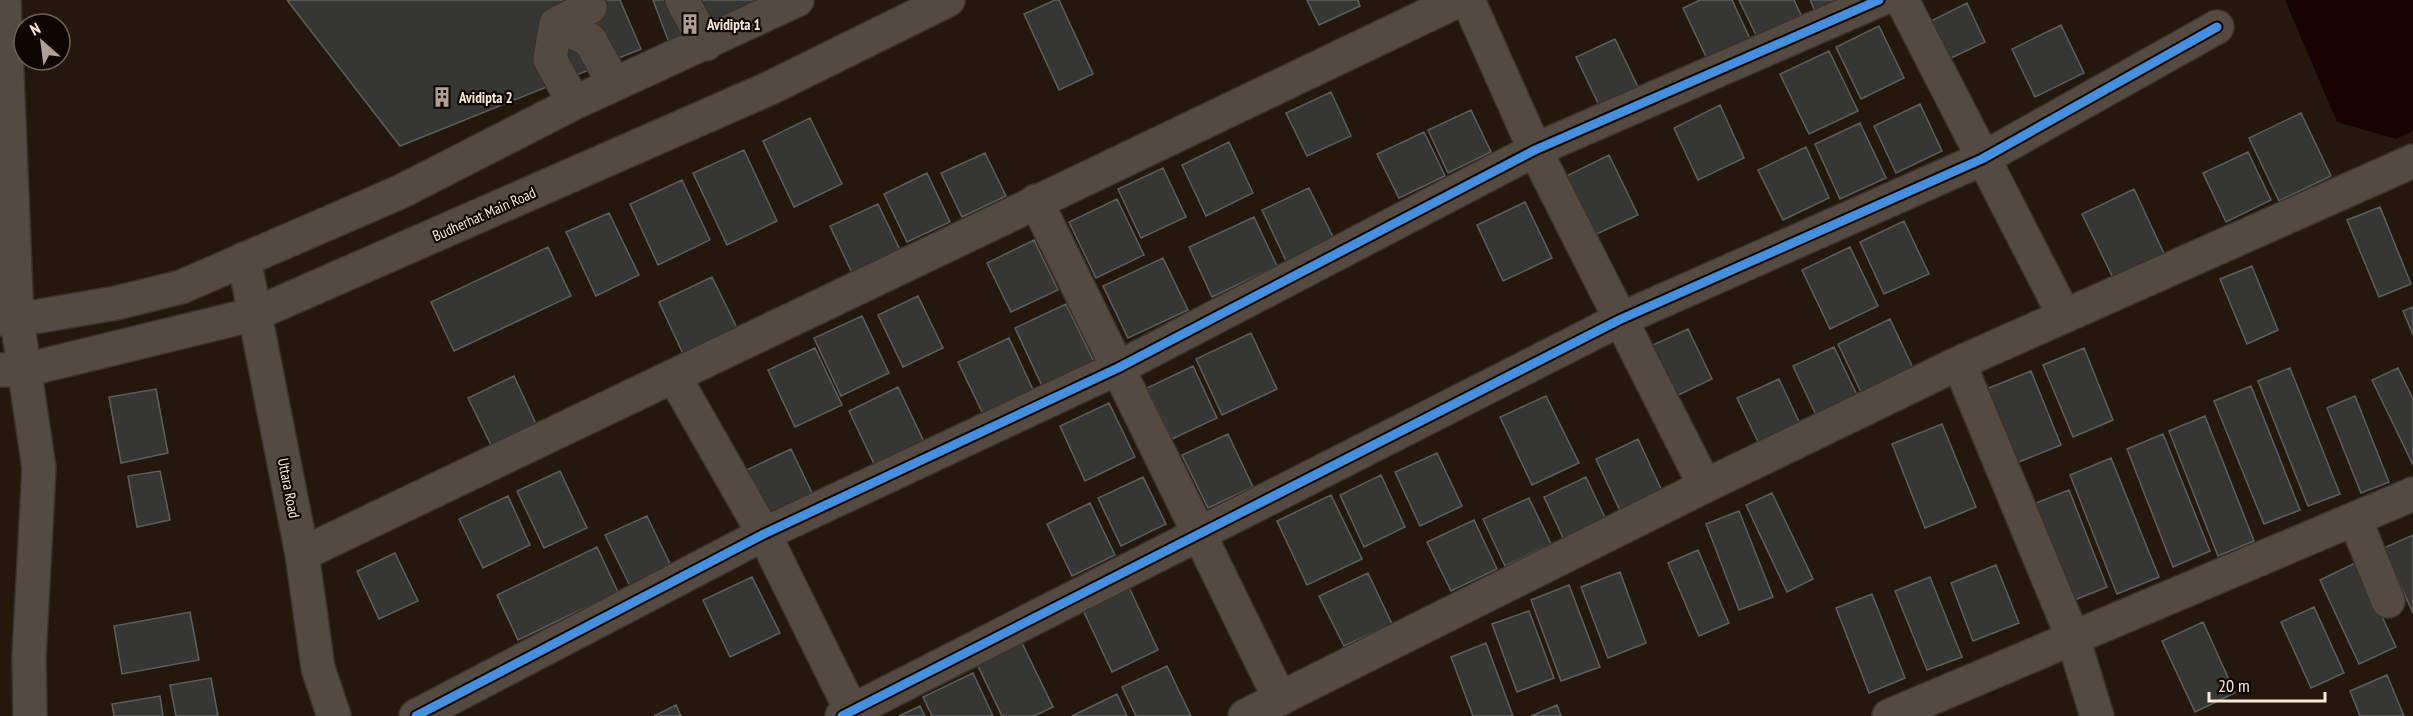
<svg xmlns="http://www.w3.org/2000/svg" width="2413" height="716" font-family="'PT Sans Narrow',sans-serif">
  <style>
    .water { fill: #170301 }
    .building { fill: #363635; stroke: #5d5e5e; stroke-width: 1.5 }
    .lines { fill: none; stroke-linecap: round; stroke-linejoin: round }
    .minor-casing { stroke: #3c322b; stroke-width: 36 }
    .minor { stroke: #544a42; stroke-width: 33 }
    .cycleway-casing { stroke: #0f0601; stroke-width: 13 }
    .cycleway { stroke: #468fdf; stroke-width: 9 }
    .labels { text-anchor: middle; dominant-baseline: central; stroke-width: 4.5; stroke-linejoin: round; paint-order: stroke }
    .poi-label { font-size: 15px; font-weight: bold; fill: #f9e9db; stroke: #0f0601; text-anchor: start }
    .street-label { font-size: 15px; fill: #f9e9db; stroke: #0f0601 }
  </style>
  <rect width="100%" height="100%" fill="#24180d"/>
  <!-- water -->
  <path class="water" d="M 2285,0 L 2413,0 L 2413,131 L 2396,139 L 2337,122 Z"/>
  <!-- building -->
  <path class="building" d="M 287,0 L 620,0 L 641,49 L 400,146 Z
    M 653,0 L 766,0 L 671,48 Z
    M 1055,0 L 1059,0 L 1093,74 L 1059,90 L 1024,14 Z
    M 1307,0 L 1358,0 L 1360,6 L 1319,25 Z
    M 1700,0 L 1732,0 L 1751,41 L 1708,61 L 1683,8 Z
    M 1739,0 L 1794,0 L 1801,15 L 1757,37 Z
    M 1810,0 L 1855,0 L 1818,17 Z
    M 1967,3 L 1985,42 L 1949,59 L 1931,21 Z
    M 2061,25 L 2084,73 L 2035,97 L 2012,49 Z
    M 1879,26 L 1904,78 L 1861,99 L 1836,47 Z
    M 1615,39 L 1638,87 L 1599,105 L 1576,57 Z
    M 1829,51 L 1858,111 L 1809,134 L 1780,74 Z
    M 1331,92 L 1351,136 L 1307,156 L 1286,113 Z
    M 1920,104 L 1942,151 L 1896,173 L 1874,126 Z
    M 1720,105 L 1744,158 L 1698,180 L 1674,128 Z
    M 1471,110 L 1491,152 L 1448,173 L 1428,130 Z
    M 2301,113 L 2331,176 L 2279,201 L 2249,138 Z
    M 810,118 L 842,184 L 794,207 L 763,141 Z
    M 1860,123 L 1886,178 L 1840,199 L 1815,144 Z
    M 1424,132 L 1445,176 L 1399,198 L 1377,154 Z
    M 1229,142 L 1253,193 L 1206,216 L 1182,165 Z
    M 1806,147 L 1829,198 L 1783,220 L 1758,170 Z
    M 744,150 L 777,221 L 727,245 L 693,173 Z
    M 2248,152 L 2271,200 L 2226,222 L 2203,173 Z
    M 985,153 L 1006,196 L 962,217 L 941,173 Z
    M 1609,155 L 1638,215 L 1588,238 L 1560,179 Z
    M 1163,168 L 1186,217 L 1141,238 L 1118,189 Z
    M 927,173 L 950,222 L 907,242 L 884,194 Z
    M 682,180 L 710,240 L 658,265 L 630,204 Z
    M 1309,188 L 1335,241 L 1287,263 L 1262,210 Z
    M 2134,189 L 2167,260 L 2116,284 L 2082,214 Z
    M 1117,199 L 1144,255 L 1096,278 L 1069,222 Z
    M 1525,202 L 1552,258 L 1503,281 L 1477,225 Z
    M 878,204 L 900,250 L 852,273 L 830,226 Z
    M 2380,207 L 2411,284 L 2379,297 L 2347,220 Z
    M 609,213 L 639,275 L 596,296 L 566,232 Z
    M 1254,217 L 1277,266 L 1212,297 L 1189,247 Z
    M 1904,221 L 1929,274 L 1884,294 L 1860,242 Z
    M 1034,240 L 1058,290 L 1011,312 L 987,263 Z
    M 548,247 L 571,296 L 454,351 L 431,302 Z
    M 1850,247 L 1878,306 L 1830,329 L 1802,270 Z
    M 1163,258 L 1188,310 L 1128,338 L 1103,286 Z
    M 2252,266 L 2278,330 L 2247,344 L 2220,279 Z
    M 712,277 L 738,330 L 684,356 L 659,302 Z
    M 918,296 L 943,348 L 903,367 L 878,315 Z
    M 1066,304 L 1094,362 L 1042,386 L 1015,328 Z
    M 2413,307 L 2413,335 L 2403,311 Z
    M 862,316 L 889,373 L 841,396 L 814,338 Z
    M 1890,319 L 1913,368 L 1861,392 L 1838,344 Z
    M 1688,329 L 1712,379 L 1668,400 L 1644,349 Z
    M 1251,333 L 1277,389 L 1222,415 L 1196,359 Z
    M 1009,338 L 1035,394 L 985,418 L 958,362 Z
    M 1834,347 L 1857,395 L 1816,415 L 1793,366 Z
    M 815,348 L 842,405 L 795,427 L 768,370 Z
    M 2084,348 L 2113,420 L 2073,437 L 2043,365 Z
    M 1193,366 L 1217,418 L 1172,439 L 1147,388 Z
    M 2290,368 L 2340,494 L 2308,506 L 2258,381 Z
    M 2398,368 L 2413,399 L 2413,465 L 2372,380 Z
    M 2031,371 L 2061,445 L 2004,468 L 1974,394 Z
    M 514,376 L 537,426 L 492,447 L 468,398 Z
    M 1779,379 L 1801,426 L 1760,446 L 1737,398 Z
    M 2251,386 L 2300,510 L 2264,524 L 2214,401 Z
    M 898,387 L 925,444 L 876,468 L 849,411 Z
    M 156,389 L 168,453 L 121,463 L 109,397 Z
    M 1546,396 L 1579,463 L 1532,485 L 1500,417 Z
    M 2355,396 L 2389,482 L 2361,493 L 2327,408 Z
    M 1109,403 L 1135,457 L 1085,481 L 1060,426 Z
    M 2205,416 L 2254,541 L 2218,556 L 2169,431 Z
    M 1942,424 L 1976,507 L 1925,528 L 1892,444 Z
    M 1228,434 L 1253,487 L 1208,508 L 1182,455 Z
    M 2163,434 L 2210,551 L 2173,567 L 2127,449 Z
    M 1638,439 L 1663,493 L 1621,513 L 1596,459 Z
    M 791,449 L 814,497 L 763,521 L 740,473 Z
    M 1437,453 L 1462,506 L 1420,526 L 1395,472 Z
    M 2111,458 L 2159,577 L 2117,594 L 2070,475 Z
    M 160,471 L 170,520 L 137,527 L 128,476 Z
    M 560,471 L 587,528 L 544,548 L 517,491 Z
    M 1381,475 L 1405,527 L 1364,547 L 1340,495 Z
    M 1143,477 L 1166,524 L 1121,546 L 1098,498 Z
    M 1586,477 L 1607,522 L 1565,542 L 1544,497 Z
    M 2069,490 L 2107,587 L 2067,603 L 2028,506 Z
    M 1772,493 L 1813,579 L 1787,592 L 1746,505 Z
    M 1331,495 L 1362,559 L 1307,585 L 1277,521 Z
    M 508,496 L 530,545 L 483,568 L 459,519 Z
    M 1529,498 L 1551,544 L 1505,566 L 1483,519 Z
    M 1090,503 L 1115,555 L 1072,576 L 1047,524 Z
    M 1739,511 L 1773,597 L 1739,610 L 1706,524 Z
    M 647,516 L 672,568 L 631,588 L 605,535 Z
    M 1474,520 L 1497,569 L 1451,591 L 1427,542 Z
    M 2413,535 L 2413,613 L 2384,548 Z
    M 597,547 L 618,592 L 518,640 L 497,595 Z
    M 1698,550 L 1729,623 L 1699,636 L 1668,563 Z
    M 395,553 L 418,601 L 379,619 L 357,571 Z
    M 2357,562 L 2396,647 L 2359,664 L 2320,580 Z
    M 1996,565 L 2019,623 L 1973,641 L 1951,583 Z
    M 1620,572 L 1646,643 L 1608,658 L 1581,587 Z
    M 1368,573 L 1392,624 L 1344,646 L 1319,596 Z
    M 752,577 L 780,633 L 730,657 L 703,600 Z
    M 1930,577 L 1962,657 L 1927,670 L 1895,591 Z
    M 1569,585 L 1600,667 L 1561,681 L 1531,600 Z
    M 1129,587 L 1158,650 L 1112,672 L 1083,610 Z
    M 1872,594 L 1905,678 L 1869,693 L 1836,608 Z
    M 2314,607 L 2344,673 L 2311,688 L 2281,622 Z
    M 1529,611 L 1554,678 L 1517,692 L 1492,624 Z
    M 190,612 L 199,660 L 122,674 L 114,626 Z
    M 2203,622 L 2235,693 L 2195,712 L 2162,641 Z
    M 1022,643 L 1053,707 L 1034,716 L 1002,716 L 977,664 Z
    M 1486,643 L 1513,716 L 1473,716 L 1451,657 Z
    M 1167,666 L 1191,716 L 1136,716 L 1122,687 Z
    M 973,673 L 993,716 L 932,716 L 923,697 Z
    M 2387,675 L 2404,716 L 2360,716 L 2350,691 Z
    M 211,678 L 218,716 L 176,716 L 170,685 Z
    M 1117,694 L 1127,716 L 1072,716 Z
    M 160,696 L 163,716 L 114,716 L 112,704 Z
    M 676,705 L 681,716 L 654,716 Z
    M 1557,705 L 1561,716 L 1531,716 Z
    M 920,706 L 925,716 L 899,716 Z"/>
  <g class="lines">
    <!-- minor casing -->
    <g class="minor-casing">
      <path id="minor" d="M 4,0 L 17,320 L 39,468 L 29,657 L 30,716
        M 682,0 L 706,44
        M 1468,0 L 1535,150 L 1705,486
        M 1902,0 L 2064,315
        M 556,24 L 590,40 L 614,84
        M 556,24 L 550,59 L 574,103
        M 556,24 L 590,7 L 587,0
        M 1036,201 L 1280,699
        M 244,259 L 302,554 L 318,668 L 334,716
        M 0,319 L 17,320 L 116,303 L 181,287 L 400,192 L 574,103 L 797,0
        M 1959,363 L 2073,638 L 2097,716
        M 0,370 L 25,370 L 255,314 L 770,88 L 948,0
        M 675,378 L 764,534 L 854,716
        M 2355,519 L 2388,601
        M 302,554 C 689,371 1073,183 1459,0
        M 416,716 L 764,534 L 1118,368 L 1535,150 L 1879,0
        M 842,716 L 1619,320 L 1982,159 L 2217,27
        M 1245,716 L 1705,486 L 1959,363 L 2413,161
        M 1889,716 L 2413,494"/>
    </g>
    <!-- minor -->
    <use href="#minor" class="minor"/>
    <!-- cycleway casing -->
    <g class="cycleway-casing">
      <path id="cycleway" d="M 416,716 L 764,534 L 1118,368 L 1535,150 L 1879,0
        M 842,716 L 1619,320 L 1982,159 L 2217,27"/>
    </g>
    <!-- cycleway -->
    <use href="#cycleway" class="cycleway"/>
  </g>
  <!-- icons -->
  <defs>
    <g id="building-bare" transform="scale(1.62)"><path d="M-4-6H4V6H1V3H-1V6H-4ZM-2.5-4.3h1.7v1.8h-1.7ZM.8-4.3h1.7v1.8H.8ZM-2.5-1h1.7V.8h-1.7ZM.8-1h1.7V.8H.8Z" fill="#aea093" stroke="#0f0601" stroke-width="2.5" paint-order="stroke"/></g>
  </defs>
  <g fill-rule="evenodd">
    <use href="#building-bare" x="690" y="24"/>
    <use href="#building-bare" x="442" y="97"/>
  </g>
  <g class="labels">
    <!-- poi labels -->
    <g class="poi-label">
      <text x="707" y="24">Avidipta 1</text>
      <text x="459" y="97">Avidipta 2</text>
    </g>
    <!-- street labels -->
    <g class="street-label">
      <text transform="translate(484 214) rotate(-24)">Budherhat Main Road</text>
      <text transform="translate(289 488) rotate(79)">Uttara Road</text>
    </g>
  </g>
  <!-- north arrow -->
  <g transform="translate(42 42) rotate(332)"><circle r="28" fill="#0f0601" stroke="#6d6158" stroke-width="1.5"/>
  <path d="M0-4.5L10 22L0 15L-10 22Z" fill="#aea093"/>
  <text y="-9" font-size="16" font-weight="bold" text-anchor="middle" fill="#f9e9db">N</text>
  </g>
  <!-- scale -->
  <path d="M2209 692v9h116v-9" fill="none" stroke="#f9e9db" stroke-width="3"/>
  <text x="2218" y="692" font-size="18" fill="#f9e9db" stroke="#0f0601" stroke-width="4.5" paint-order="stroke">20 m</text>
</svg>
